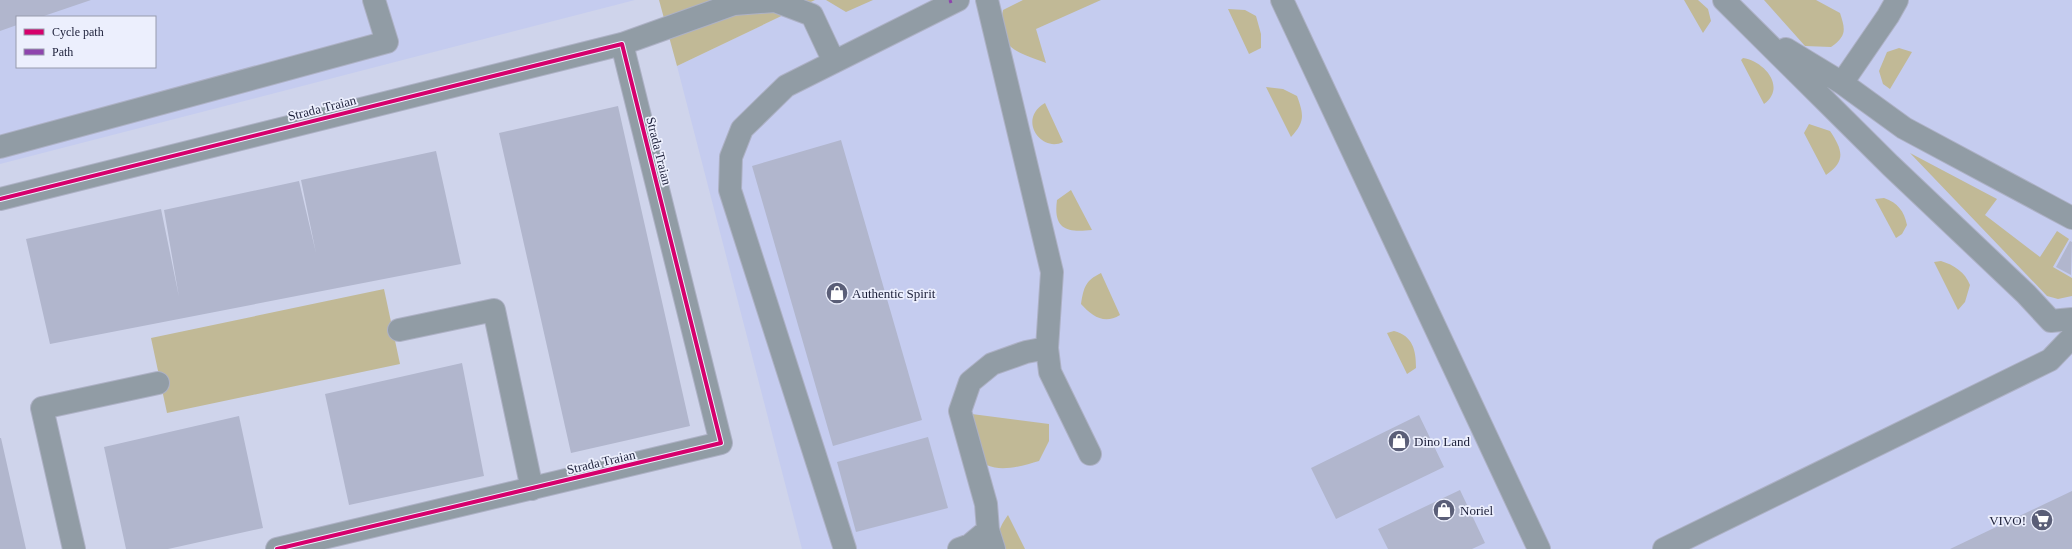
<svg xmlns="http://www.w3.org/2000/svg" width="2072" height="549" font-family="'Times New Roman',serif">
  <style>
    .built { fill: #c5ccef; fill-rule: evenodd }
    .green { fill: #c1b996 }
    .building { fill: #b1b6cd }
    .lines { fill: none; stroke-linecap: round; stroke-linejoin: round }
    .minor-casing { stroke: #adb1c5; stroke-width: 24 }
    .minor { stroke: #919ca5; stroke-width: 22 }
    .quiet { stroke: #8e44ad; stroke-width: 3; stroke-dasharray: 6 3; stroke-linecap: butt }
    .cycleway-casing { stroke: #eceffd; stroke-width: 6 }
    .cycleway { stroke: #d6006c; stroke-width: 4 }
    .labels { text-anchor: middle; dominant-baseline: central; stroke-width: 3.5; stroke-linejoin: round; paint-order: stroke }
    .street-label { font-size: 13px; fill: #1b1e38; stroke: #eceffd }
    .poi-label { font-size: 13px; fill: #1b1e38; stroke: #eceffd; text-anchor: start }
  </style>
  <rect width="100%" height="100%" fill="#cfd4eb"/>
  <!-- built -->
  <path class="built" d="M 0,0 L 635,0 L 0,164 ZM 17,17 L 155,17 L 155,67 L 17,67 Z
    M 815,0 L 2072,0 L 2072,549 L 802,549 L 677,66 Z"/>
  <!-- green -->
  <path class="green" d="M 659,0 L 815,0 L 677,66 Z
    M 826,0 L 873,0 L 846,12 Z
    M 1023,0 L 1101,0 L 1036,29 L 1046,63 C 1015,52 996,47 1003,10 Z
    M 1684,0 L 1698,0 L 1708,9 L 1711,21 L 1703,33 Z
    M 1764,0 L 1816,0 L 1840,13 C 1846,31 1846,36 1831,47 L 1805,46 Z
    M 1228,9 L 1245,10 L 1256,16 L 1261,34 L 1261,48 L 1249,54 Z
    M 1899,48 L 1912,52 L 1890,89 L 1883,84 L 1879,71 L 1887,52 Z
    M 1743,58 C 1764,61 1787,87 1764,104 L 1741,60 Z
    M 1266,87 L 1283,89 L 1297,96 C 1304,115 1305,122 1291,137 Z
    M 1045,103 L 1063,142 C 1041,153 1017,119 1045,103 Z
    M 1809,124 L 1830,131 C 1842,149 1847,161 1826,175 L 1804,133 Z
    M 1910,153 L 1997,199 L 1985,215 L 2040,257 L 2057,231 L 2069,239 L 2053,267 L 2072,278 L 2072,296 L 2058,299 L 2047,296 Z
    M 1071,190 L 1092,230 C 1066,233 1053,229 1057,200 Z
    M 1884,198 C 1898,203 1904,211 1907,225 L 1902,234 L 1896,238 L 1875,199 Z
    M 1941,261 C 1954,265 1965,272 1970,285 L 1965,302 L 1958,310 L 1934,262 Z
    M 1101,273 L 1120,315 C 1104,325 1092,316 1081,304 C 1084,287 1085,281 1101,273 Z
    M 384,289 L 400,364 L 167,413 L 151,338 Z
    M 1394,331 C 1413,336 1416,350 1416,368 L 1407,374 L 1387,333 Z
    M 964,413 L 1049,424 L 1049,441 L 1039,461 C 1019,467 989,476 975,455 C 971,449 966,421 964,413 Z
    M 1008,515 L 1025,549 L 1000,549 C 997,533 999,528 1008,515 Z"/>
  <!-- building -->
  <path class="building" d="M 0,0 L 91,0 L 41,17 L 17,17 L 17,25 L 0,31 Z
    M 618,106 L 690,426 L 571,453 L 499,133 Z
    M 841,140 L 922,420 L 833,446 L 752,166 Z
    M 436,151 L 461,264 L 50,344 L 26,239 L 161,209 L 179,297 L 164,210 L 299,181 L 316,253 L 301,180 Z
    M 2070,241 L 2072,242 L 2071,275 L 2056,267 Z
    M 462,363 L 484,476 L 349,505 L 325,394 Z
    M 1419,415 L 1444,467 L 1336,519 L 1311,468 Z
    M 239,416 L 263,528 L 168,549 L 126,549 L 104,447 Z
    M 928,437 L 948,508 L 856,532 L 837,462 Z
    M 0,438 L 1,438 L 26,549 L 0,549 Z
    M 1460,490 L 1485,543 L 1472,549 L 1388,549 L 1378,529 Z
    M 2072,491 L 2072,549 L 1950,549 Z"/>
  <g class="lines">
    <!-- minor casing -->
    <g class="minor-casing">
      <path id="minor" d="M 987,0 L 1052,272 L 1047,348 L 1050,372 L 1090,454
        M 1282,0 L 1539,549
        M 1724,0 L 1890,165 L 2026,294 L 2051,321 L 2072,319
        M 1786,49 L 1842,83 L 1904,128 L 2072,218
        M 1842,83 L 1888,16 L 1897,0
        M 0,147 L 387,42 L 374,0
        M 0,199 L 622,44 L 734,4 L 775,1 L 812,15 L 834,62
        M 399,330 L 494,310 L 532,489
        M 74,549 L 42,408 L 158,383
        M 277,549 L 721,443 L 622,44
        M 845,549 L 730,190 L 731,157 L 742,129 L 786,86 L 958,0
        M 959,549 L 970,545 L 988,530
        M 994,549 L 988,530 L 986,504 L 960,411 L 970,382 L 992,364 L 1026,352 L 1047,348
        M 1664,549 L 2050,360 L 2072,337"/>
    </g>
    <!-- minor -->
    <use href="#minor" class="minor"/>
    <!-- quiet -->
    <path class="quiet" d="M 950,0 L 951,3"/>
    <!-- cycleway casing -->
    <g class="cycleway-casing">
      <path id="cycleway" d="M 0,199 L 622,44 L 721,443 L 277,549"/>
    </g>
    <!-- cycleway -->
    <use href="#cycleway" class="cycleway"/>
  </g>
  <!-- icons -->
  <defs>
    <g id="shop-disc" transform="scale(1.15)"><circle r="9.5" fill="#5a5e77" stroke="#eceffd"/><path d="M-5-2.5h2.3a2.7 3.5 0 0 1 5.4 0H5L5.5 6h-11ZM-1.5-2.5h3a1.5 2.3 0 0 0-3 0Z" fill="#fff"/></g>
    <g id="supermarket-disc" transform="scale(1.15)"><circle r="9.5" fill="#5a5e77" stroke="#eceffd"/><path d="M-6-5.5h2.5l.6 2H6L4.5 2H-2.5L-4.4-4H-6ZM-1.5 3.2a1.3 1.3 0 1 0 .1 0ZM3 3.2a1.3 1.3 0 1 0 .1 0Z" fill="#fff"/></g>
  </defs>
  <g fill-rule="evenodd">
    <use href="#shop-disc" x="837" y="293"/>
    <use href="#shop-disc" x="1399" y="441"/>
    <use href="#shop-disc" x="1444" y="510"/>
    <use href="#supermarket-disc" x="2042" y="520"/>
  </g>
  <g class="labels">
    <!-- street labels -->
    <g class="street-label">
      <text transform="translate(322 108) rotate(-14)">Strada Traian</text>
      <text transform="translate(659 151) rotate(76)">Strada Traian</text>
      <text transform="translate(601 462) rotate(-13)">Strada Traian</text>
    </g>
    <!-- poi labels -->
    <g class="poi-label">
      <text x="852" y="293">Authentic Spirit</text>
      <text x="1414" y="441">Dino Land</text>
      <text x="1460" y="510">Noriel</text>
      <text x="2026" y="520" text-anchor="end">VIVO!</text>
    </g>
  </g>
  <!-- legend -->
  <rect x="16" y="16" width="140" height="52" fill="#eceffd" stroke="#989bae"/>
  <rect x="24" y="29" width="20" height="6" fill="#d6006c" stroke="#989bae"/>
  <text x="52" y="36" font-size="12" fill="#1b1e38">Cycle path</text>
  <rect x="24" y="49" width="20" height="6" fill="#8e44ad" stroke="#989bae"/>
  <text x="52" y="56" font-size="12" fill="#1b1e38">Path</text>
</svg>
